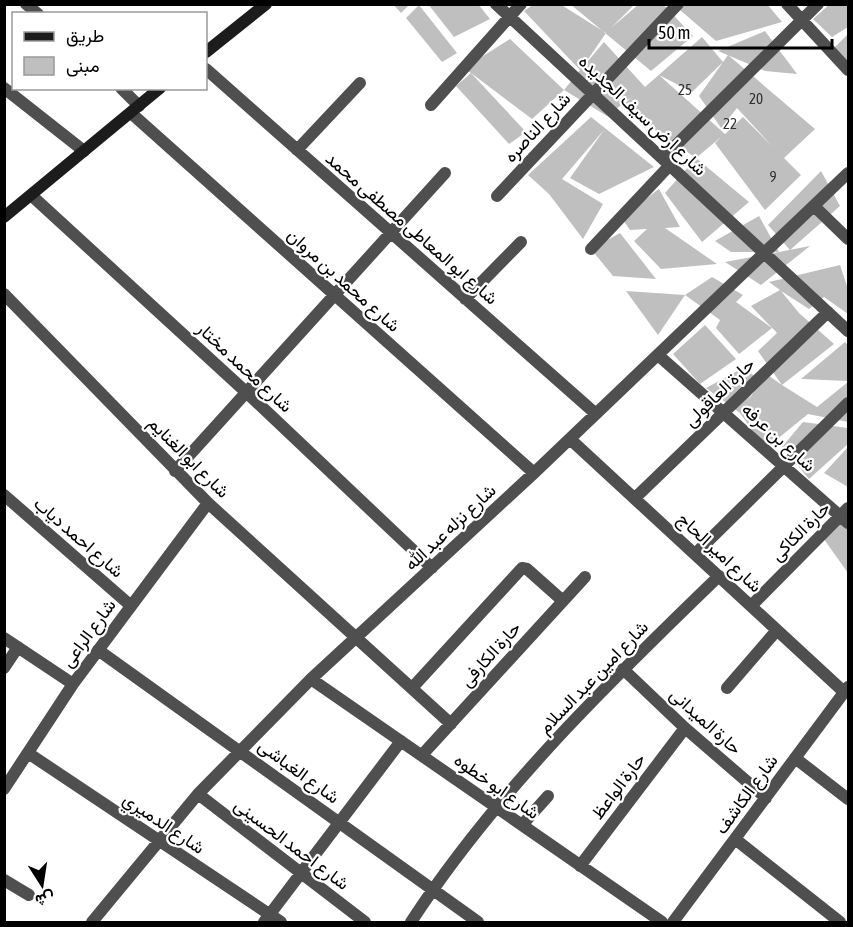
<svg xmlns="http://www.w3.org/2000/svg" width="853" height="927" font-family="'Asap Condensed',Vazirmatn,sans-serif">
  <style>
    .building { fill: #bfbfbf; fill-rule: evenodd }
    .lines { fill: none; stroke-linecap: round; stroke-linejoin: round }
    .street { stroke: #4f4f4f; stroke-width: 12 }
    .secondary { stroke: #1c1c1c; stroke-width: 12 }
    .labels { text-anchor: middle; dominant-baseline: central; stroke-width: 4.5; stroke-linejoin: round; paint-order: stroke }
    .number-label { font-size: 15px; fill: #303030 }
    .street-label { font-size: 18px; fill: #000; stroke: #fff }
  </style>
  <rect width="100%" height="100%" fill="#fff"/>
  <!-- building -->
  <path class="building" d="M 393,4 L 410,4 L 401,13 Z
    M 428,4 L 478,4 L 490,19 L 454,37 Z
    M 534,4 L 560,4 L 606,33 L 582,68 L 604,42 L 645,87 L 702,37 L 723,62 L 728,55 L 815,129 L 784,158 L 801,175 L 765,210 L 715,143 L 721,137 L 696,158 L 621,107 L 633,96 L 607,116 L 564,90 L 532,119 L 471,73 L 526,132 L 509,144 L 456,86 L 471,73 L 464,68 L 510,39 L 564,90 L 580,70 L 524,11 ZM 723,62 L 699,96 L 721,128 L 737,108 L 772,146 L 743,117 L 725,134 L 659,75 L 692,92 Z
    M 570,4 L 635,4 L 611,28 L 639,4 L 663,4 L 693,36 L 651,71 Z
    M 673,4 L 767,4 L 782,22 L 716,41 Z
    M 830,4 L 848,4 L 848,27 L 832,37 L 813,19 Z
    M 419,5 L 457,53 L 442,62 L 406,18 Z
    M 765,31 L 797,74 L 765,71 L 718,51 Z
    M 848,34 L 848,65 L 831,51 Z
    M 591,117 L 654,167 L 599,194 L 570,178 L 604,130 L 562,179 L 603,204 L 583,239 L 549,194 L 528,175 Z
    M 696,158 L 749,202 L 702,242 L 665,193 Z
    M 821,171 L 840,206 L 790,250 L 768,225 Z
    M 659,189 L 680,227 L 665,228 L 717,264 L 661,269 L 634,241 L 647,229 L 630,230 L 621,217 Z
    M 759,216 L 779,252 L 810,246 L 761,285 L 725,262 L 779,252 L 731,252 L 715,241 Z
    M 620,233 L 656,279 L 613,276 L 591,249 Z
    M 840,265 L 848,289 L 848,314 L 824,297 L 809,309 L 781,291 L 799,313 L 834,344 L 782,385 L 817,407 L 848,382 L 848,422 L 808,414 L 765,449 L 740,413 L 706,388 L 743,368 L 759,379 L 748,401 L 765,373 L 782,385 L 758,351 L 777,333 L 751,306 L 780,290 L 769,282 Z
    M 712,277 L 743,295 L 736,302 L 772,328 L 739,354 L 716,328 L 720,320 L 685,295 Z
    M 626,291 L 685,295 L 658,335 Z
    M 705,325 L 736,359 L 700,384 L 673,354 Z
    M 845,342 L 848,345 L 848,381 L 801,379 Z
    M 803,422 L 848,428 L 848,444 L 809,479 L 782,447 Z
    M 848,447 L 848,487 L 824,473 Z
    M 848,516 L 848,573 L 821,535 Z"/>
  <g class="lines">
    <!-- street -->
    <path class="street" d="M 26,4 L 38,14
      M 496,4 L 848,331
      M 787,4 L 848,70
      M 206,69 L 596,414
      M 4,88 L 84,151
      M 121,88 L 139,106
      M 431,105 L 521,4
      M 131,113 L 534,473
      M 297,150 L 360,83
      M 663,158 L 818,4
      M 31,195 L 246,392 L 432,568
      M 497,196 L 678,4
      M 814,206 L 848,239
      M 591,249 L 670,165
      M 4,294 L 208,503 L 451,724
      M 465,299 L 521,242
      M 658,355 L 848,523
      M 570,439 L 844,692
      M 175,471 L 445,173
      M 4,495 L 130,605
      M 635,498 L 828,312
      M 695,554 L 848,403
      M 751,606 L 848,508
      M 4,638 L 73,684
      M 98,650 L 478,922
      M 4,668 L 18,647
      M 623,669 L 685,728 L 766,798
      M 311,679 L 662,922
      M 412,688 L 522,568 L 527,569 L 563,601
      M 727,688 L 777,630
      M 28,753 L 281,922
      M 422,755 L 585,577
      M 795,758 L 848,799
      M 4,789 L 73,684 L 208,503
      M 198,794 L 365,922
      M 522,825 L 548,796
      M 735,839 L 840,922
      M 580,866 L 685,728
      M 4,880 L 29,895
      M 92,922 L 198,794 L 311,679 L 534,473 L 848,173
      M 264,922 L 401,741
      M 411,922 C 496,792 607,684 719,576
      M 673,922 L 848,687"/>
    <!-- secondary -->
    <path class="secondary" d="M 206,52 L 266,4
      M 4,217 L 160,88"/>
  </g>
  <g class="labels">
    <!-- number labels -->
    <g class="number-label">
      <text x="685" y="89">25</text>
      <text x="756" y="98">20</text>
      <text x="730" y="123">22</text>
      <text x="773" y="176">9</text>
    </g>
    <!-- street labels -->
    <g class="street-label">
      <text transform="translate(643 115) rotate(43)">شارع ارض سيف الجديده</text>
      <text transform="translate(537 127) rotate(-47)">شارع الناصره</text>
      <text transform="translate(412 228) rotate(41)">شارع ابو المعاطى مصطفى محمد</text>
      <text transform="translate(344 280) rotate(42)">شارع محمد بن مروان</text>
      <text transform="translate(245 367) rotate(43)">شارع محمد مختار</text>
      <text transform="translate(719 392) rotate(-44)">حارة العاقولى</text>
      <text transform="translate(779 437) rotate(42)">شارع بن عرفه</text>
      <text transform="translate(189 457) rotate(45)">شارع ابو الغنايم</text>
      <text transform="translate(450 527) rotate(-43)">شارع نزله عبد الله</text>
      <text transform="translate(800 531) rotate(-45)">حارة الكاكى</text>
      <text transform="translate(79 537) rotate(41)">شارع احمد دياب</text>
      <text transform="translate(720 552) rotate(43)">شارع امير الحاج</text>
      <text transform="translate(88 633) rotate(-54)">شارع الراعى</text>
      <text transform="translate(490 654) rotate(-48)">حارة الكارفى</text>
      <text transform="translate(593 677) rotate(-46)">شارع امين عبد السلام</text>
      <text transform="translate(706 721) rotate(42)">حارة الميدانى</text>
      <text transform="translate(299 771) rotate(36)">شارع الغباشى</text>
      <text transform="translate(497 786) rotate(35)">شارع ابو خطوه</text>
      <text transform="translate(618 786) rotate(-53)">حارة الواعظ</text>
      <text transform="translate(746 794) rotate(-54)">شارع الكاشف</text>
      <text transform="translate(164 823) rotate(34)">شارع الدميري</text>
      <text transform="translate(292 844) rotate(37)">شارع احمد الحسينى</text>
    </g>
  </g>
  <!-- border -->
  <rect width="853" height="927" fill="none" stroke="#000000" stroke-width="12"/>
  <!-- legend -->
  <rect x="12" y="12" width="195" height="78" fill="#ffffff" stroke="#999999" stroke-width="1.5"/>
  <rect x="24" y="32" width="30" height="9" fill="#1c1c1c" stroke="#999999" stroke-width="1.5"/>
  <text x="66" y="42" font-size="18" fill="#000000">طريق</text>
  <rect x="24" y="57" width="30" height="18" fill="#bfbfbf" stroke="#999999" stroke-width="1.5"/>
  <text x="66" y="72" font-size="18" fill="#000000">مبنى</text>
  <!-- north arrow -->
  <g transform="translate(42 885) rotate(168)" stroke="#ffffff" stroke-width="4.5" paint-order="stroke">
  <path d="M0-4.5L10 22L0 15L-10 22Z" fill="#000000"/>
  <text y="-9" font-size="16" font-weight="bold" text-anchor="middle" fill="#000000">ش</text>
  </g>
  <!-- scale -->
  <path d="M649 39v9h183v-9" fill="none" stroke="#000000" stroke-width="3"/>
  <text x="658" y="39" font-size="18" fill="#000000" stroke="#ffffff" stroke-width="4.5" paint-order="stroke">50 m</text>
</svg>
